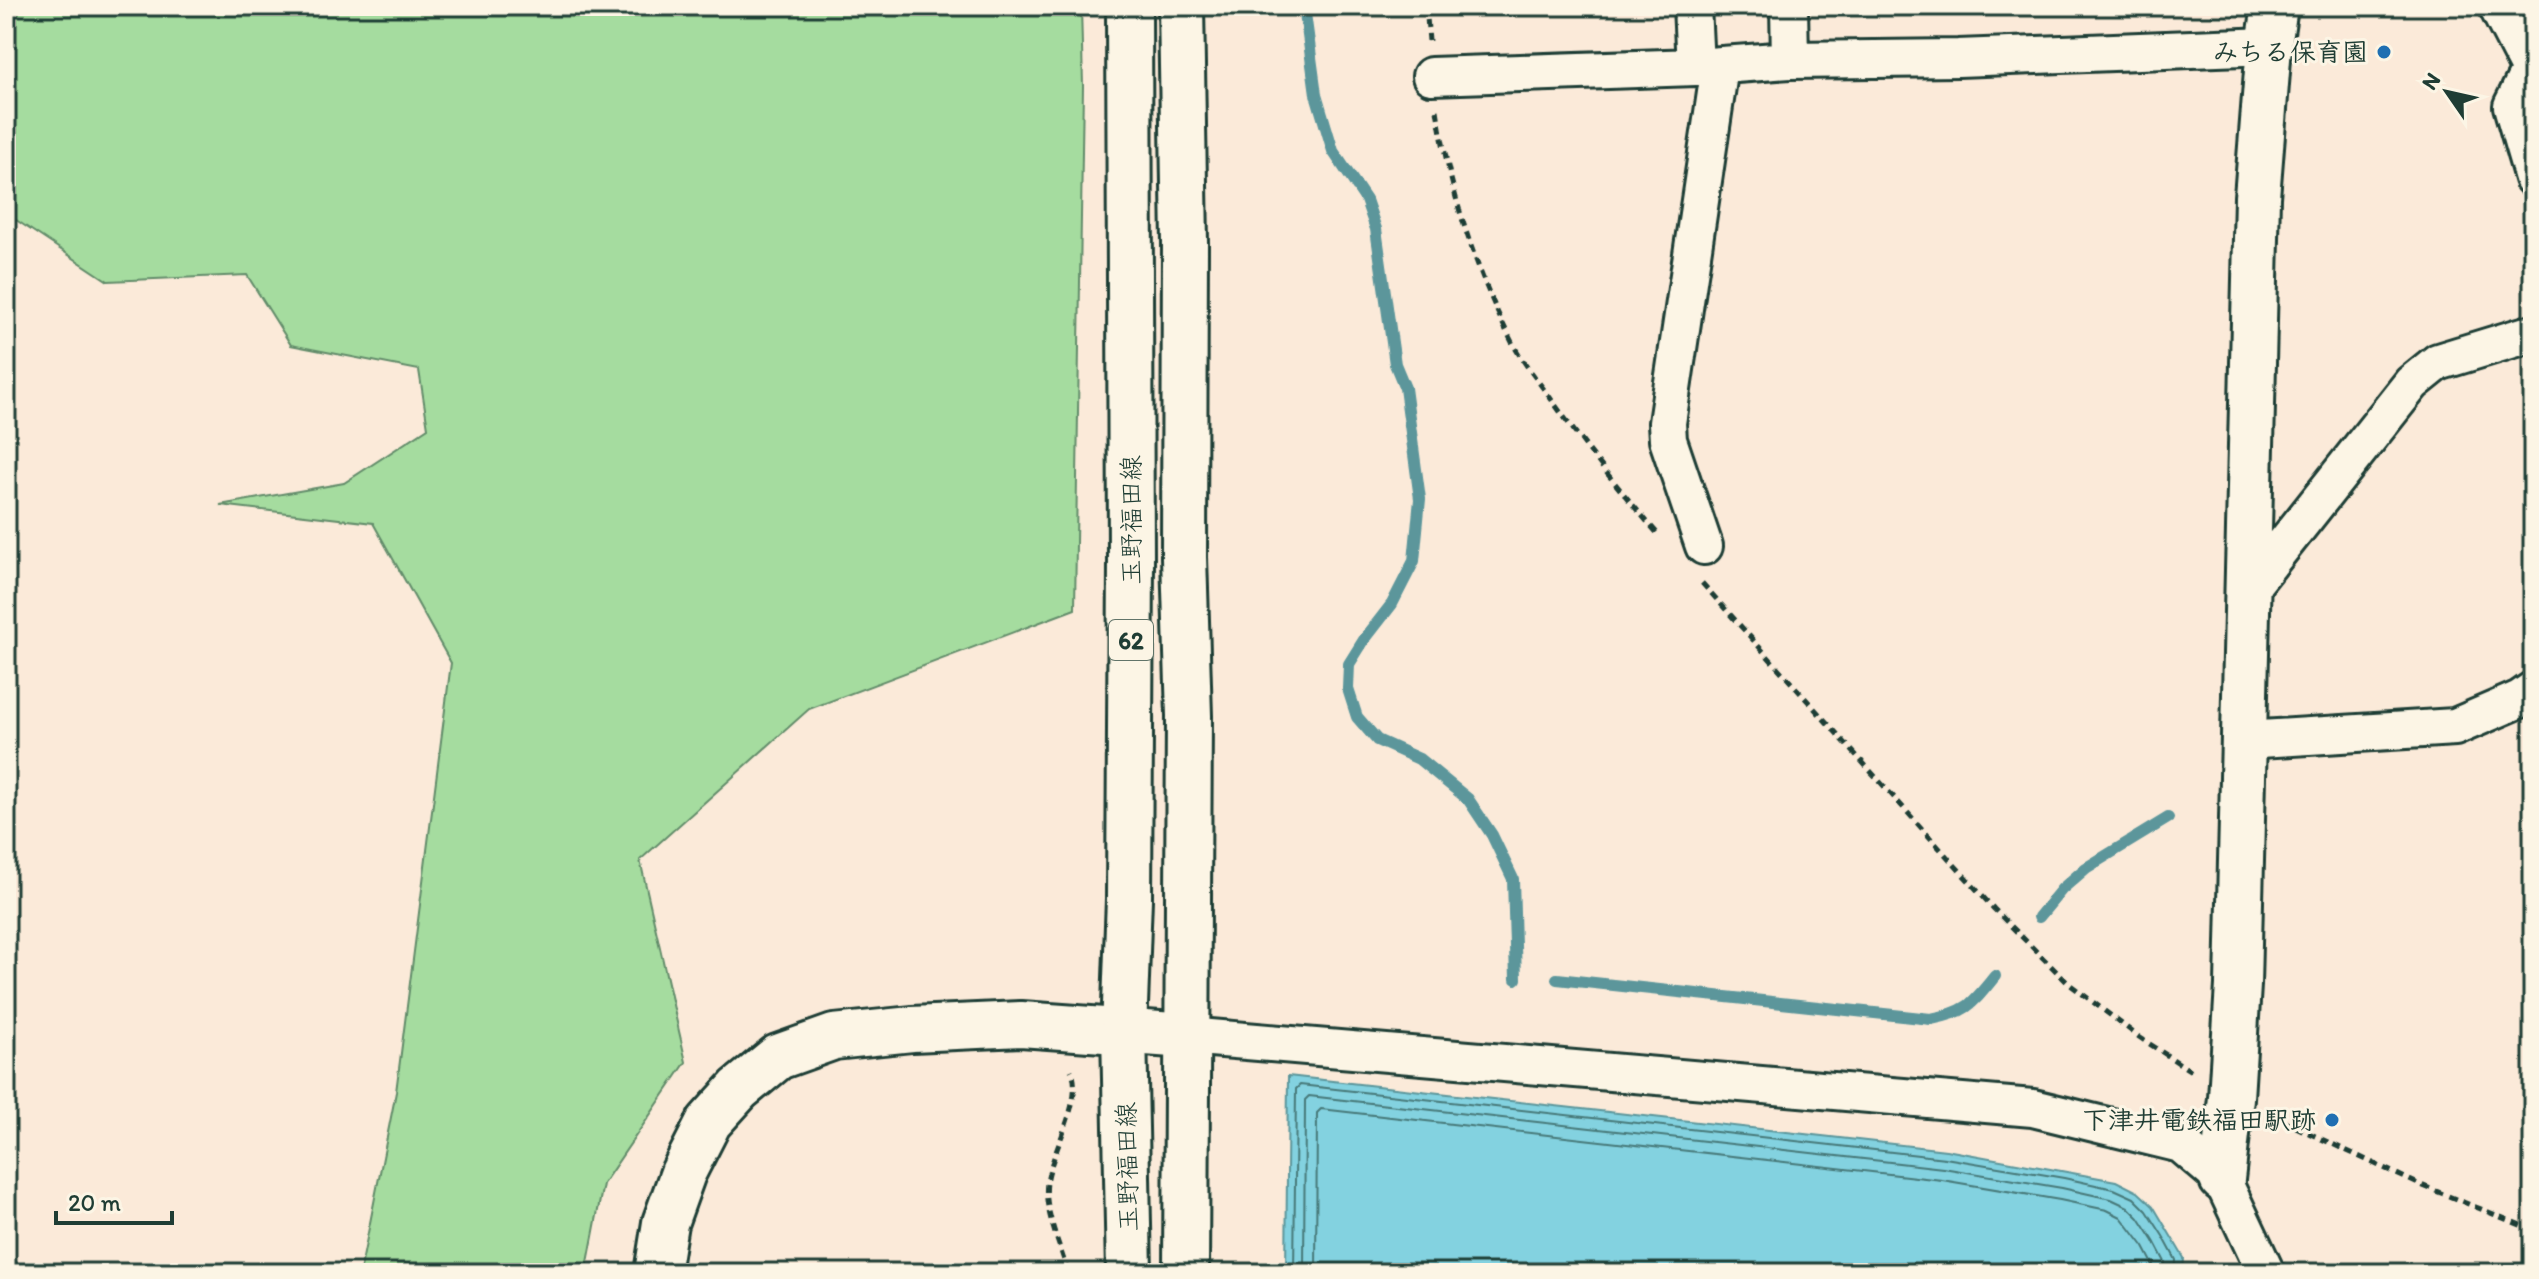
<svg xmlns="http://www.w3.org/2000/svg" width="2539" height="1279" font-family="Itim,'Klee One',sans-serif">
  <style>
    .green { fill: #a5dc9f; stroke: #628c6a; stroke-width: 2 }
    .water { fill: #83d2e0; stroke: #5b969b; stroke-width: 2 }
    .lines { fill: none; stroke-linecap: round; stroke-linejoin: round }
    .shore { stroke: #477979; stroke-width: 2 }
    .stream { stroke: #5b969b; stroke-width: 12 }
    .minor-casing { stroke: #1f3d34; stroke-width: 42 }
    .tertiary-casing { stroke: #1f3d34; stroke-width: 50 }
    .primary-casing { stroke: #1f3d34; stroke-width: 50 }
    .path { stroke: #1f3d34; stroke-width: 5; stroke-dasharray: 8 6; stroke-linecap: butt }
    .minor { stroke: #fcf5e5; stroke-width: 36 }
    .tertiary { stroke: #fcf5e5; stroke-width: 44 }
    .primary { stroke: #fcf5e5; stroke-width: 44 }
    .poi-dot { fill: #1f6fb2; stroke: #fcf5e5; stroke-width: 3 }
    .labels { text-anchor: middle; dominant-baseline: central; stroke-width: 6; stroke-linejoin: round; paint-order: stroke }
    .shield { fill: #fcf5e5; stroke: #617469; stroke-width: 2 }
    .shield-label { font-size: 24px; font-weight: bold; fill: #1f3d34 }
    .poi-label { font-size: 26px; font-weight: bold; fill: #1f3d34; stroke: #fcf5e5; text-anchor: end }
    .street-label { font-size: 26px; fill: #1f3d34; stroke: #fcf5e5 }
  </style>
  <rect width="100%" height="100%" fill="#fbead9"/>
  <filter id="ink" filterUnits="userSpaceOnUse"><feTurbulence type="fractalNoise" baseFrequency=".0125" numOctaves="2"/><feDisplacementMap in="SourceGraphic" scale="16" xChannelSelector="R" yChannelSelector="G"/><feConvolveMatrix kernelMatrix="1 2 1 2 8 2 1 2 1" color-interpolation-filters="sRGB"/></filter>
  <g filter="url(#ink)">
    <!-- green -->
    <path class="green" d="M 6,6 L 1081,6 L 1083,86 L 1075,609 L 809,709 L 640,860 L 686,1062 L 603,1184 L 586,1273 L 360,1273 L 396,1092 L 451,663 L 373,523 L 220,505 L 344,483 L 428,428 L 419,370 L 291,345 L 247,275 L 108,281 L 13,218 L 6,188 Z"/>
    <!-- water -->
    <path class="water" d="M 1288,1076 L 1946,1150 L 2116,1181 L 2138,1192 L 2153,1206 L 2184,1258 L 2183,1273 L 1286,1273 Z"/>
    <g class="lines">
      <!-- shore -->
      <path class="shore" d="M 1294,1273 L 1296,1089 L 1300,1085 L 1945,1158 L 2064,1178 L 2114,1189 L 2134,1198 L 2147,1211 L 2163,1236 L 2176,1260 L 2175,1273
        M 1304,1273 L 1305,1100 L 1309,1096 L 1943,1168 L 2062,1188 L 2111,1199 L 2128,1207 L 2139,1218 L 2154,1241 L 2165,1262 L 2165,1273
        M 1316,1273 L 1317,1113 L 1321,1109 L 1942,1180 L 2060,1200 L 2107,1210 L 2121,1217 L 2144,1247 L 2153,1264 L 2153,1273"/>
      <!-- stream -->
      <path class="stream" d="M 1304,6 L 1316,94 L 1333,151 L 1366,200 L 1376,229 L 1395,364 L 1405,388 L 1420,499 L 1414,561 L 1392,604 L 1364,640 L 1349,664 L 1348,689 L 1357,717 L 1377,740 L 1419,759 L 1468,799 L 1492,835 L 1513,879 L 1516,979
        M 2039,917 L 2062,889 L 2086,868 L 2168,818
        M 1557,979 L 1931,1019 C 1968,1012 1972,1004 1995,976"/>
      <!-- minor casing -->
      <g class="minor-casing">
        <path id="minor" d="M 1692,6 L 1695,67
          M 1789,6 L 1790,60
          M 2497,6 L 2530,70 L 2512,106 L 2533,178
          M 1431,76 L 1695,67 L 1790,60 L 1958,58 L 2269,46
          M 1704,546 L 1668,440 L 1667,423 L 1720,66
          M 2249,589 L 2412,383 L 2438,362 L 2533,333
          M 2244,740 L 2455,727 L 2520,699 L 2533,690
          M 1187,1036 L 2033,1108 L 2181,1144 L 2222,1179 L 2266,1273"/>
      </g>
      <!-- tertiary casing -->
      <g class="tertiary-casing">
        <path id="tertiary" d="M 2222,1179 L 2231,1098 L 2238,985 L 2257,197 L 2269,46 L 2275,6
          M 657,1273 L 665,1223 L 683,1173 L 709,1122 L 739,1089 L 778,1057 L 834,1037 L 912,1029 L 1021,1024 L 1187,1036"/>
      </g>
      <!-- primary casing -->
      <g class="primary-casing">
        <path id="primary" d="M 1181,6 L 1185,243 L 1184,557 L 1189,716 L 1186,1273
          M 1129,1273 L 1124,1031 L 1129,899 L 1131,562 L 1129,6"/>
      </g>
      <!-- path -->
      <path class="path" d="M 1426,6 L 1429,41
        M 1437,110 C 1450,192 1476,273 1514,346 C 1524,363 1537,380 1549,396 C 1582,443 1619,490 1658,534
        M 1702,583 L 1994,909 L 2068,983 L 2139,1037 L 2191,1071
        M 2270,1115 L 2416,1183 L 2533,1230
        M 1068,1273 C 1061,1248 1043,1208 1047,1183 C 1051,1152 1085,1098 1071,1070"/>
      <!-- minor -->
      <use href="#minor" class="minor"/>
      <!-- tertiary -->
      <use href="#tertiary" class="tertiary"/>
      <!-- primary -->
      <use href="#primary" class="primary"/>
    </g>
  </g>
  <!-- markers -->
  <g class="poi-dot">
    <circle cx="2384" cy="52" r="8"/>
    <circle cx="2332" cy="1120" r="8"/>
  </g>
  <g class="labels">
    <!-- shield labels -->
    <rect class="shield" x="1109" y="620" width="44" height="40" rx="6"/>
    <g class="shield-label">
      <text x="1131" y="640">62</text>
    </g>
    <!-- poi labels -->
    <g class="poi-label">
      <text x="2368" y="52">みちる保育園</text>
      <text x="2316" y="1120">下津井電鉄福田駅跡</text>
    </g>
    <!-- street labels -->
    <g class="street-label">
      <text transform="translate(1131 520) rotate(-90)">玉野福田線</text>
      <text transform="translate(1127 1167) rotate(-91)">玉野福田線</text>
    </g>
  </g>
  <!-- margin -->
  <rect width="2539" height="1279" fill="none" stroke="#fcf5e5" stroke-width="32"/>
  <rect x="16" y="16" width="2507" height="1247" fill="none" stroke="#1f3d34" stroke-width="3" filter="url(#ink)"/>
  <!-- north arrow -->
  <g transform="translate(2447 92) rotate(304)" stroke="#fcf5e5" stroke-width="6" paint-order="stroke">
  <path d="M0-6L14 30L0 20L-14 30Z" fill="#1f3d34"/>
  <text y="-12" font-size="22" font-weight="bold" text-anchor="middle" fill="#1f3d34">N</text>
  </g>
  <!-- scale -->
  <path d="M56 1211v12h116v-12" fill="none" stroke="#1f3d34" stroke-width="4"/>
  <text x="68" y="1211" font-size="24" fill="#1f3d34" stroke="#fcf5e5" stroke-width="6" paint-order="stroke">20 m</text>
</svg>
